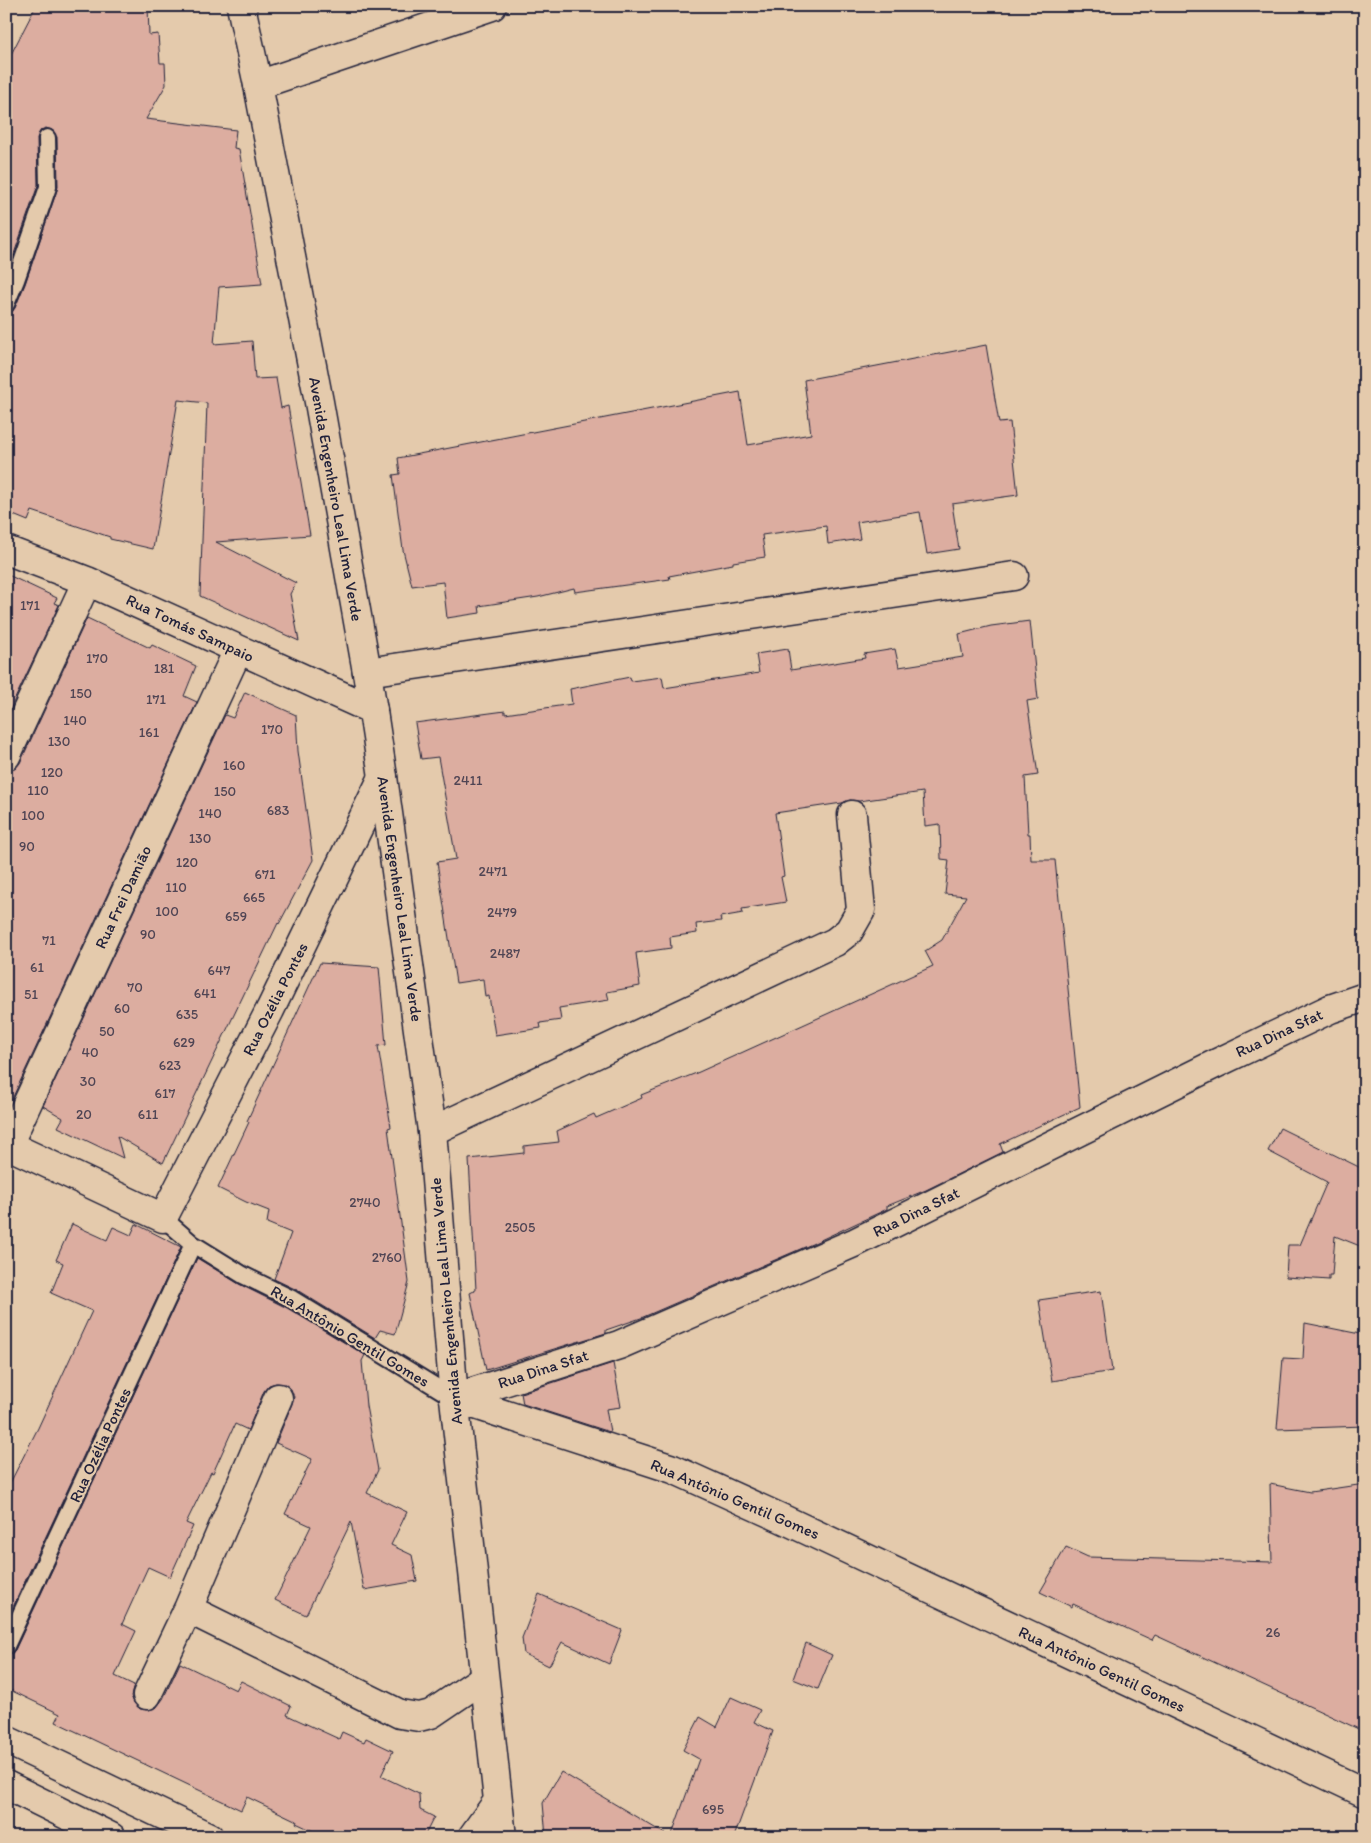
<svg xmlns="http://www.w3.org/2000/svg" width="1371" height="1843" font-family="Itim,sans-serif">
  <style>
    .building { fill: #dcada0; stroke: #22223b }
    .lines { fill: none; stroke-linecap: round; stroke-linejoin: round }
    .lane-casing { stroke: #22223b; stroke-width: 20 }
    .street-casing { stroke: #22223b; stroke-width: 31 }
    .secondary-casing { stroke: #22223b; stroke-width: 31 }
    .lane { stroke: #e4caac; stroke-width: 16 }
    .street { stroke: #e4caac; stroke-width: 28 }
    .secondary { stroke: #e4caac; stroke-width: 28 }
    .labels { text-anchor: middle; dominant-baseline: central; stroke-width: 4; stroke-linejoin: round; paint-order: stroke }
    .number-label { font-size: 14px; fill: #504554 }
    .street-label { font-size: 16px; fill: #22223b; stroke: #e4caac }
  </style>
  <rect width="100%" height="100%" fill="#e4caac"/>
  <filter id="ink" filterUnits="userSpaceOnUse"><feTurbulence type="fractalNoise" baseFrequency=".02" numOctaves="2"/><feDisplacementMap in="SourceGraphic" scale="10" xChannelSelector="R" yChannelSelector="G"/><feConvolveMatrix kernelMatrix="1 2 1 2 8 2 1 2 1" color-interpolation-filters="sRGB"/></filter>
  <g filter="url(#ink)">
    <!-- building -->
    <path class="building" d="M 36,6 L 148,6 L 149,35 L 158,34 L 160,63 L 165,63 L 166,85 L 146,119 L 236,130 L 234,148 L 239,149 L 262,284 L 219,287 L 214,344 L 252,341 L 255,379 L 276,378 L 281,408 L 288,406 L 310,535 L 216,542 L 296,583 L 290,594 L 299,641 L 200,596 L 207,403 L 178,400 L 153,549 L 110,539 L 110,537 L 32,511 L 28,521 L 6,512 L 6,314 L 12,312 L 15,308 L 25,284 L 58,187 L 57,137 L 52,130 L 46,128 L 41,130 L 37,138 L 38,185 L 6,277 L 6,64 Z
      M 986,345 L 999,423 L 1010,422 L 1018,495 L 952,504 L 959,549 L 927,554 L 920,512 L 857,522 L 860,539 L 828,544 L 826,526 L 762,535 L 765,557 L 733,562 L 733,564 L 669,576 L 670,579 L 575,592 L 574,588 L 538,597 L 479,606 L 480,613 L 447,618 L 443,582 L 412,586 L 403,550 L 393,475 L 400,474 L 398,458 L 740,392 L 748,445 L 811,434 L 804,380 Z
      M 6,574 L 57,598 L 54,603 L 59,605 L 6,718 Z
      M 87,618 L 150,648 L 152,645 L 196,666 L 184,696 L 197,702 L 12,1099 L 6,1101 L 6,771 L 15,769 L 20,763 Z
      M 1030,621 L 1038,699 L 1027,701 L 1038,775 L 1025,777 L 1028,834 L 1030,834 L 1031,860 L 1055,860 L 1080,1107 L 1000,1144 L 1003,1152 L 926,1190 L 887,1206 L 887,1209 L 812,1244 L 641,1318 L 606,1330 L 606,1333 L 486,1370 L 470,1293 L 476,1290 L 469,1159 L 524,1153 L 524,1146 L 559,1142 L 557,1131 L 594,1114 L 596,1118 L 642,1098 L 641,1095 L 699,1072 L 933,966 L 925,951 L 942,940 L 966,896 L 945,894 L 949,860 L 941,859 L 940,824 L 925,826 L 923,792 L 859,801 L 850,800 L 842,803 L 775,813 L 784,876 L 781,877 L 786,902 L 742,909 L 743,913 L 720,917 L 721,921 L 696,924 L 697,933 L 670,937 L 671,948 L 636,953 L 640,986 L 607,992 L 609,1000 L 559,1008 L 561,1020 L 540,1023 L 541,1028 L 495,1035 L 489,996 L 485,997 L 483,979 L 456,983 L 437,862 L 456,859 L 438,757 L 421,759 L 415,723 L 505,711 L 505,714 L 572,704 L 570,689 L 630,677 L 631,681 L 662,677 L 664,688 L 759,673 L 756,654 L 788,649 L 791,670 L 865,658 L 864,654 L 895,649 L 899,667 L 963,657 L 959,634 L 991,626 Z
      M 245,692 L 296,715 L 298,751 L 313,860 L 279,924 L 278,923 L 163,1163 L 117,1136 L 123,1158 L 58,1127 L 63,1118 L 43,1106 L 225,715 L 233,718 Z
      M 320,963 L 379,967 L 386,1045 L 378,1046 L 391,1127 L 388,1128 L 409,1282 L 395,1334 L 380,1330 L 375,1338 L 297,1290 L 274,1279 L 291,1233 L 267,1223 L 269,1211 L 246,1202 L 218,1188 L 249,1122 L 247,1121 Z
      M 1280,1128 L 1365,1170 L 1365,1248 L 1335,1236 L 1332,1275 L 1329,1275 L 1329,1280 L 1286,1277 L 1288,1245 L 1300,1245 L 1327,1182 L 1268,1151 Z
      M 72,1224 L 107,1240 L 113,1227 L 131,1235 L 136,1224 L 181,1247 L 6,1622 L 6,1491 L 38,1428 L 92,1311 L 51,1293 L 63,1263 L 56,1260 Z
      M 197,1258 L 239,1284 L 287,1308 L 365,1355 L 362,1361 L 366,1406 L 378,1470 L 367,1493 L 407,1512 L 391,1545 L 412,1555 L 417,1581 L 364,1590 L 351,1522 L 306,1615 L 275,1600 L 311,1526 L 285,1514 L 312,1459 L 276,1443 L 292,1404 L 294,1397 L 291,1389 L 285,1384 L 276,1383 L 269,1385 L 264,1391 L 248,1430 L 235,1424 L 213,1473 L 211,1472 L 186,1523 L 193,1526 L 170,1577 L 148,1567 L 122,1624 L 136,1631 L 115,1676 L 134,1685 L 131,1696 L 134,1703 L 140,1709 L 149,1710 L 156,1708 L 163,1699 L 180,1663 L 236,1690 L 241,1681 L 291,1706 L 287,1715 L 339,1739 L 342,1732 L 364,1742 L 366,1738 L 393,1751 L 381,1776 L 419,1794 L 420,1810 L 434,1817 L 424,1837 L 326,1837 L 296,1823 L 297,1821 L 247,1797 L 241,1810 L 56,1722 L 60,1714 L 6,1688 L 6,1656 L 11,1654 L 15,1650 Z
      M 1101,1291 L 1112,1371 L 1052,1381 L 1039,1300 Z
      M 1305,1323 L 1365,1335 L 1365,1426 L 1277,1429 L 1283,1358 L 1303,1359 Z
      M 613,1363 L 621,1407 L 606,1409 L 610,1432 L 523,1404 L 521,1393 Z
      M 1270,1484 L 1310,1492 L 1365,1484 L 1365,1732 L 1155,1635 L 1152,1640 L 1073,1604 L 1072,1607 L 1040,1592 L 1066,1547 L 1088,1557 L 1272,1562 Z
      M 539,1594 L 622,1630 L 609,1664 L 562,1642 L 549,1666 L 524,1654 L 522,1638 Z
      M 806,1643 L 832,1655 L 818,1689 L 793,1679 Z
      M 731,1697 L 760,1710 L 754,1722 L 773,1731 L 734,1837 L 671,1837 L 699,1759 L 683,1750 L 700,1717 L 717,1727 Z
      M 561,1772 L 670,1837 L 546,1837 L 543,1803 Z"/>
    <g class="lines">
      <!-- lane casing -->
      <g class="lane-casing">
        <path id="lane" d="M 6,304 L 16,280 L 48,187 L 47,138
          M 163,1218 L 193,1244 L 243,1275 L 292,1299 L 454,1398
          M 6,1646 L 193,1244"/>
      </g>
      <!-- street casing -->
      <g class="street-casing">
        <path id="street" d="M 258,85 L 492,6
          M 6,550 L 87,581 L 373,710
          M 367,672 L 1014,576
          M 6,756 L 87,581
          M 432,1131 L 835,942 L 849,931 L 861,910 L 852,815
          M 6,1144 L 163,1218 L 270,1010 L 383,777
          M 8,1145 L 238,650
          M 454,1398 L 619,1345 L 856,1242 L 1215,1064 L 1330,1009 L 1365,997
          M 454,1398 L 673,1469 L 781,1518 L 1365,1793
          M 188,1609 L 400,1714 L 419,1717 L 431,1714 L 484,1678
          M 147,1695 L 188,1609 L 278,1398"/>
      </g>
      <!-- secondary casing -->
      <g class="secondary-casing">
        <path id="secondary" d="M 241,6 L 258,85 L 319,402 L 367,672 L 383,777 L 432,1131 L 454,1398 L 502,1837
          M 6,1740 L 209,1837
          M 6,1785 L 111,1837
          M 472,1837 L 498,1801"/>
      </g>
      <!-- lane -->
      <use href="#lane" class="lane"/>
      <!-- street -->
      <use href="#street" class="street"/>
      <!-- secondary -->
      <use href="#secondary" class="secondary"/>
    </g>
  </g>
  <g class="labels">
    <!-- number labels -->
    <g class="number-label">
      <text x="30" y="605">171</text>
      <text x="97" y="658">170</text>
      <text x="164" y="668">181</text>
      <text x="81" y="693">150</text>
      <text x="156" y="699">171</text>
      <text x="75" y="720">140</text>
      <text x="272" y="729">170</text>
      <text x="149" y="732">161</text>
      <text x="59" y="741">130</text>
      <text x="234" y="765">160</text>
      <text x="52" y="772">120</text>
      <text x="468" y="780">2411</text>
      <text x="38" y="790">110</text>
      <text x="225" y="791">150</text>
      <text x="278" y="810">683</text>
      <text x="210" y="813">140</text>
      <text x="33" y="815">100</text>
      <text x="200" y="838">130</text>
      <text x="27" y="846">90</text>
      <text x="187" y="862">120</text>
      <text x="493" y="871">2471</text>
      <text x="265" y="874">671</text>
      <text x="176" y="887">110</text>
      <text x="254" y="897">665</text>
      <text x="167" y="911">100</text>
      <text x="502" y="912">2479</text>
      <text x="236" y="916">659</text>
      <text x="148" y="934">90</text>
      <text x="49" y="940">71</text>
      <text x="505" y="953">2487</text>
      <text x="37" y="967">61</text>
      <text x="219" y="970">647</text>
      <text x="135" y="987">70</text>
      <text x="205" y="993">641</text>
      <text x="31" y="994">51</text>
      <text x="122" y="1008">60</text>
      <text x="187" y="1014">635</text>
      <text x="107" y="1031">50</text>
      <text x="184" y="1042">629</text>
      <text x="90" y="1052">40</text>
      <text x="170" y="1065">623</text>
      <text x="88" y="1081">30</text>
      <text x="165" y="1093">617</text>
      <text x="84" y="1114">20</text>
      <text x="148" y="1114">611</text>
      <text x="365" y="1202">2740</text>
      <text x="520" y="1227">2505</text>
      <text x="387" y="1257">2760</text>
      <text x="1273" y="1632">26</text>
      <text x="713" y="1809">695</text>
    </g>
    <!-- street labels -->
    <g class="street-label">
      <text transform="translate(336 499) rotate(80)">Avenida Engenheiro Leal Lima Verde</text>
      <text transform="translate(190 628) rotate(25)">Rua Tomás Sampaio</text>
      <text transform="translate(123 897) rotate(-65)">Rua Frei Damião</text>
      <text transform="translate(400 899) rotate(82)">Avenida Engenheiro Leal Lima Verde</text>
      <text transform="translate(275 999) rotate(-63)">Rua Ozélia Pontes</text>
      <text transform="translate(1279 1033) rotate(-25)">Rua Dina Sfat</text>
      <text transform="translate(916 1212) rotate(-26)">Rua Dina Sfat</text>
      <text transform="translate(446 1301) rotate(-95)">Avenida Engenheiro Leal Lima Verde</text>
      <text transform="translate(350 1336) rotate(31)">Rua Antônio Gentil Gomes</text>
      <text transform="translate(543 1369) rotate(-18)">Rua Dina Sfat</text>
      <text transform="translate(100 1445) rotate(-65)">Rua Ozélia Pontes</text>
      <text transform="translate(735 1499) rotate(23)">Rua Antônio Gentil Gomes</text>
      <text transform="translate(1102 1669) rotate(25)">Rua Antônio Gentil Gomes</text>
    </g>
  </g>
  <!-- margin -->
  <rect width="1371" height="1843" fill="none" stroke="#e4caac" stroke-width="25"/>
  <rect x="12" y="12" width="1346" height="1818" fill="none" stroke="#22223b" stroke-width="2" filter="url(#ink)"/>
</svg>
